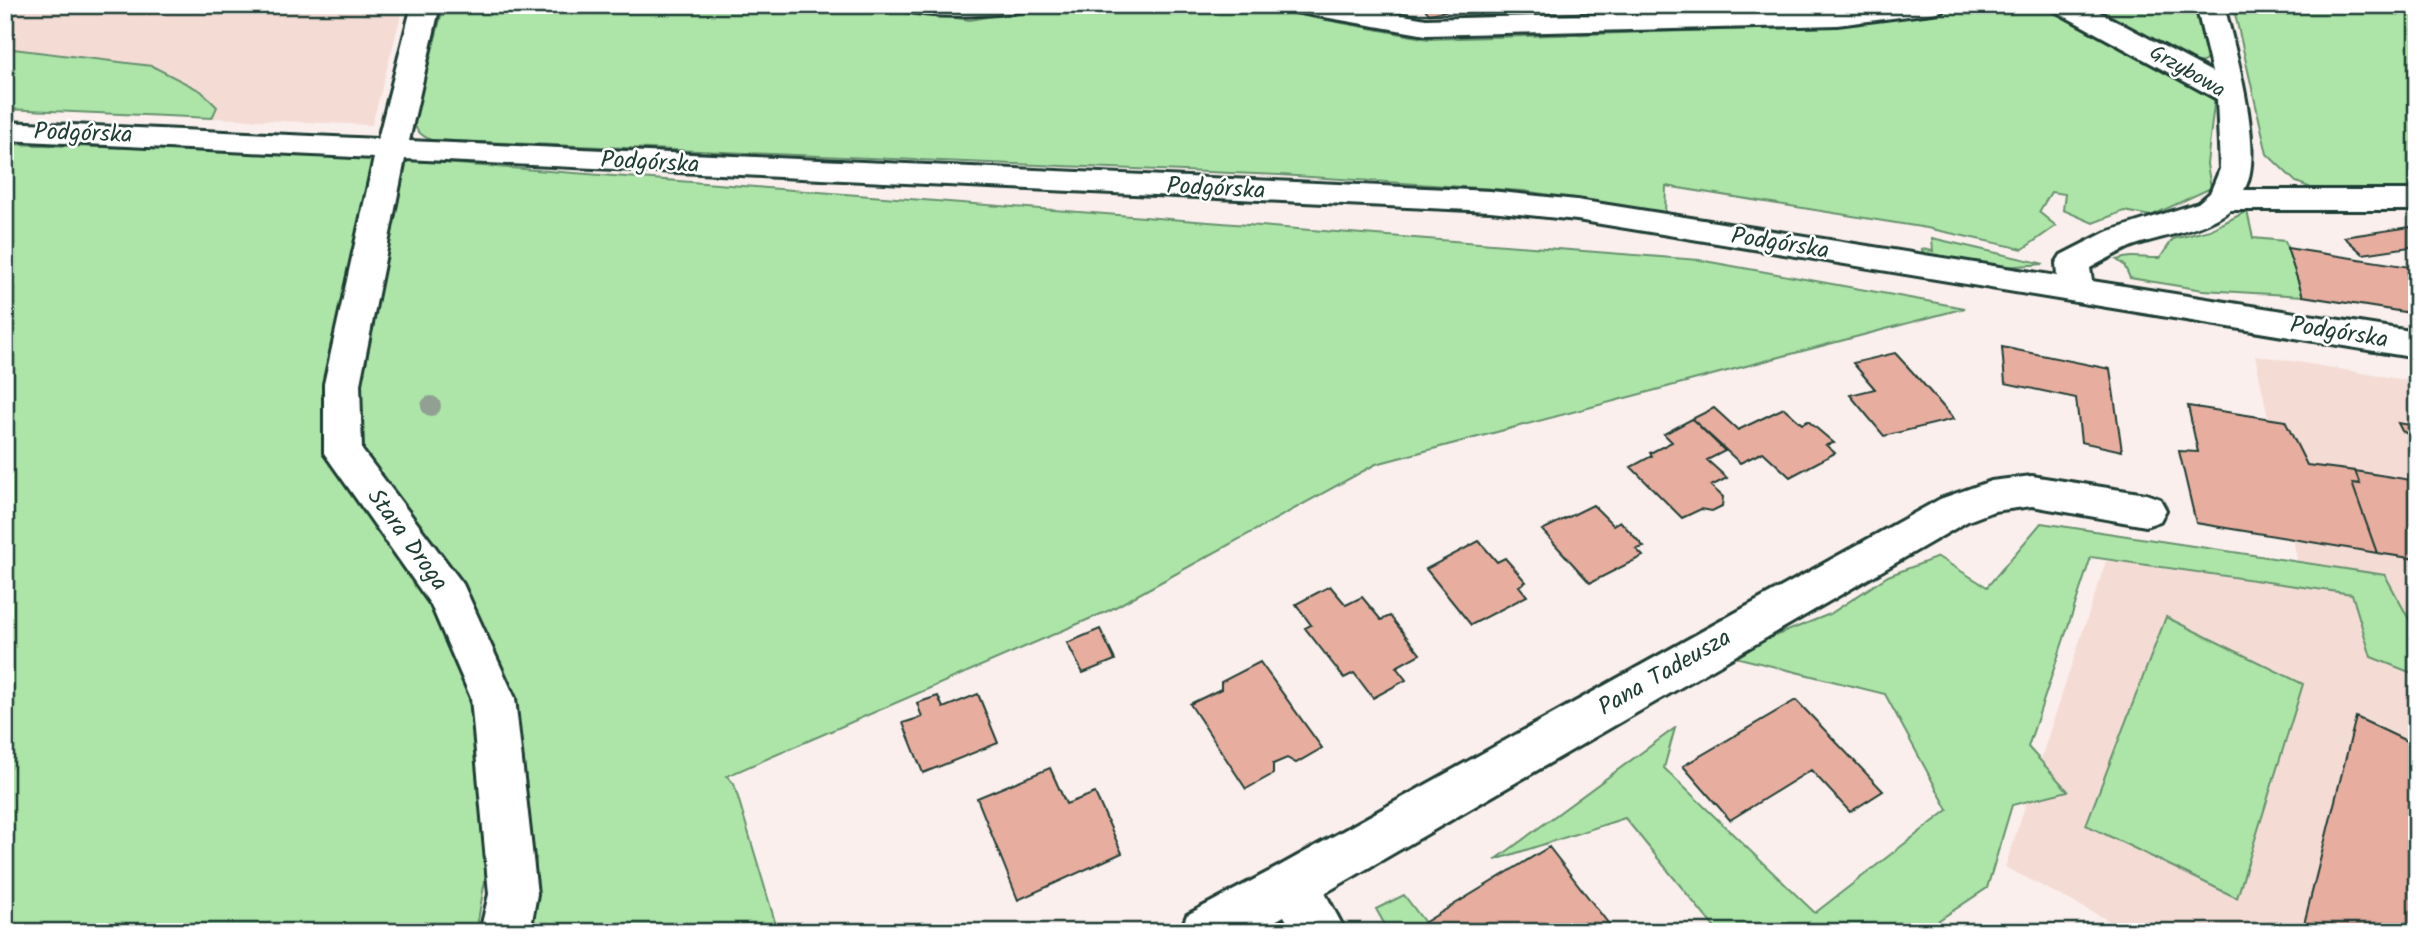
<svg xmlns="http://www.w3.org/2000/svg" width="2422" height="937" font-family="Kalam,sans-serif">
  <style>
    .built { fill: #f4dcd5 }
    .green { fill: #ade5a8; stroke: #66916e; stroke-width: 2 }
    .building { fill: #e7aea0; stroke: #1f3d34; stroke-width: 2 }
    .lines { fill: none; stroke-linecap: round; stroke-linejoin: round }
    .minor-casing { stroke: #1f3d34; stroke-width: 6 }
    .minor { fill: #fff; fill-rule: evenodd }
    .tree { fill: #91a093 }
    .labels { text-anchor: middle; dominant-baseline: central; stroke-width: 5; stroke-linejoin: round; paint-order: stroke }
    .far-street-label { font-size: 21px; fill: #1f3d34; stroke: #fff }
    .street-label { font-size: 24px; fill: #1f3d34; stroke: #fff }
  </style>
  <rect width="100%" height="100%" fill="#faefec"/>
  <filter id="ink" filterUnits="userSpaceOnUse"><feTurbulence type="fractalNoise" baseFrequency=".0143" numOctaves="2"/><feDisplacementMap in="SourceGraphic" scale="14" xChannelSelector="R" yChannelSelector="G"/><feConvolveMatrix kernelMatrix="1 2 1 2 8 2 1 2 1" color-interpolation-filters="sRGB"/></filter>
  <g filter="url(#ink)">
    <!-- built -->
    <path class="built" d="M 5,5 L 398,5 L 401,15 L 372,125 L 212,118 L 217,107 L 152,66 L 5,48 Z
      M 2255,355 L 2417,382 L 2417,932 L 2131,932 L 2005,867 L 2106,561 L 2301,578 Z"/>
    <!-- green -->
    <path class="green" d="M 460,5 L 861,5 L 970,20 L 1026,10 L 1251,6 L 1428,39 L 1818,27 L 1979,5 L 2047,5 L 2215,95 L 2207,164 L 2211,188 L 2151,216 L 2124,211 L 2093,223 L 2063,210 L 2065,194 L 2051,192 L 2039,212 L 2056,226 L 2023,249 L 1927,228 L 1666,186 L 1665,213 L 1524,191 L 1280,175 L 431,140 C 422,136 414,130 414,120 L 441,16 Z
      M 2080,5 L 2196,5 L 2210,57 L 2203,62 L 2188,63 Z
      M 2233,5 L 2417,5 L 2417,190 L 2329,195 L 2296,182 L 2267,154 Z
      M 5,48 L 152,66 L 201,91 L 217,107 L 212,118 L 5,109 Z
      M 5,144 L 328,154 L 1699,260 L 1965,308 L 1376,464 L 1110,610 L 727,776 L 734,784 L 778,932 L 529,932 L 536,858 L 485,880 L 476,932 L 5,932 Z
      M 2247,211 L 2253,238 L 2285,241 L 2303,296 L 2203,290 L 2130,278 L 2124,265 L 2117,260 C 2132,254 2145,259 2160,258 L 2173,239 L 2210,230 Z
      M 1932,238 L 2044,264 L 2002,267 L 1923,254 L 1922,249 L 1933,251 Z
      M 2041,523 L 2385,575 L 2417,634 L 2417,675 L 2371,657 L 2352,594 L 2091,557 L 2028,747 L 2068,791 L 2012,805 L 1987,888 L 1921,932 L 1718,932 L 1625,818 L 1495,860 L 1675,728 L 1664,768 L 1815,913 L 1948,810 L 1885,694 L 1727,655 L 1830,614 L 1888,576 L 1938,557 L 1987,587 Z
      M 2166,617 L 2303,684 L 2237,898 L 2086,825 Z
      M 1404,895 L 1432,932 L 1389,932 L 1376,909 Z"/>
    <!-- building -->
    <path class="building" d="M 1422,5 L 1447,5 L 1452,10 L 1429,14 Z
      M 2410,227 L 2417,233 L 2417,246 L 2363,254 L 2344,237 Z
      M 2287,248 L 2417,268 L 2417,314 L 2303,296 Z
      M 2002,347 L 2110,369 L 2122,451 L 2081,442 L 2076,398 L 2005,383 Z
      M 1895,353 L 1919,379 L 1954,419 L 1884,436 L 1850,395 L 1875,389 L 1853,363 Z
      M 2188,406 L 2285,421 L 2307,465 L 2355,471 L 2360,484 L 2352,483 L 2377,553 L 2196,523 L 2179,451 L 2198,452 Z
      M 1714,408 L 1738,430 L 1784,408 L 1802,424 L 1808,421 L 1834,443 L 1826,445 L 1835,453 L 1790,477 L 1763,452 L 1740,463 L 1692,419 Z
      M 1692,419 L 1725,451 L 1707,460 L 1727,478 L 1711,486 L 1723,497 L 1722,506 L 1712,511 L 1701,509 L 1682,518 L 1631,467 L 1652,456 L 1650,453 L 1672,442 L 1664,434 Z
      M 2398,423 L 2417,426 L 2417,439 L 2402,431 Z
      M 2355,471 L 2417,481 L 2417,559 L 2377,553 L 2352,483 L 2360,484 Z
      M 1593,505 L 1613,525 L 1620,521 L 1644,547 L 1636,549 L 1643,556 L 1590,583 L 1542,530 Z
      M 1479,541 L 1497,562 L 1505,558 L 1526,582 L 1519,586 L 1527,596 L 1471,625 L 1426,569 Z
      M 1330,586 L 1346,605 L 1362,597 L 1381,620 L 1390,616 L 1420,654 L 1396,667 L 1406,680 L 1373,698 L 1354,673 L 1344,678 L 1305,628 L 1311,625 L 1296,604 Z
      M 1100,629 L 1115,660 L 1083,673 L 1067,643 Z
      M 1260,662 L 1322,748 L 1296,763 L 1287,758 L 1273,764 L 1273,774 L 1246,789 L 1190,704 L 1221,689 L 1221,682 Z
      M 978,694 L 998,743 L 923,773 L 903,723 L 922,717 L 917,703 L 938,696 L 943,708 Z
      M 1796,700 L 1883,791 L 1850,812 L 1811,770 L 1730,820 L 1683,766 Z
      M 2356,717 L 2417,746 L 2417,932 L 2302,932 Z
      M 1050,768 L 1066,804 L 1095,793 L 1122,853 L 1018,900 L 977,798 Z
      M 1549,847 L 1615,932 L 1563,932 L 1558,926 L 1549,932 L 1428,932 L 1422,924 Z"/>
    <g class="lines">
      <!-- minor casing -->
      <g class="minor-casing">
        <path id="minor" d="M 412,5 L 440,5 L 409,141 L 1490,191 L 1577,200 L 2057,276 L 2056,263 L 2061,255 L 2106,232 L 2198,203 L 2210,193 L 2220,169 L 2217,99 L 2055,11 L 2051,5 L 2086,5 L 2212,72 L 2196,5 L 2224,5 C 2234,46 2266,154 2244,190 L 2417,190 L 2417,210 L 2230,210 C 2202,232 2162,235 2130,247 C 2117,253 2103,261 2090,268 L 2092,281 L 2417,332 L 2417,358 L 1577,220 L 1490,211 L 405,159 L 360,384 L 362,450 L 463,584 L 515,698 L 537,894 L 530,932 L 480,932 L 489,894 L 471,698 L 431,605 L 324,453 L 324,384 L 374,158 L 5,140 L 5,122 L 378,139 Z
          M 902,5 L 1026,5 L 1022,11 L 1012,13 C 977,15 941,19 906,11 Z
          M 1287,5 L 1349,5 L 1426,19 L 1946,5 L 1942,11 L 1932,13 L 1837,25 L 1426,35 L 1301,13 L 1291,11 Z
          M 2032,476 L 2146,494 L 2160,499 L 2166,510 L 2160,521 L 2146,526 L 2032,506 L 1994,511 L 1968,521 L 1325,893 L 1346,932 L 1293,932 L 1284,916 L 1255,932 L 1180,932 L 1187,915 L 1276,868 L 1940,499 L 1991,481 Z"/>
      </g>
      <!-- minor -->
      <use href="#minor" class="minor"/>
    </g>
    <!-- trees -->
    <circle class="tree" cx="431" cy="406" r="10"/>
  </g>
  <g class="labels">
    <!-- far-street labels -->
    <g class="far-street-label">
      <text transform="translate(2187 72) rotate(30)">Grzybowa</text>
    </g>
    <!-- street labels -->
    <g class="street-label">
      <text transform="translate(83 134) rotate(2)">Podgórska</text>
      <text transform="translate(650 163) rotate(3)">Podgórska</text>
      <text transform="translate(1216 189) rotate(3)">Podgórska</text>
      <text transform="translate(1780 244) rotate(9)">Podgórska</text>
      <text transform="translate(2339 333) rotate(9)">Podgórska</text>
      <text transform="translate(407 540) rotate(54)">Stara Droga</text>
      <text transform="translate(1665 673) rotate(-30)">Pana Tadeusza</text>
    </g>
  </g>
  <!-- margin -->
  <rect width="2422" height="937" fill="none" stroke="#fff" stroke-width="28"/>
  <rect x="14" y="14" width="2394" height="909" fill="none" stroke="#1f3d34" stroke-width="2.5" filter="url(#ink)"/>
</svg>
